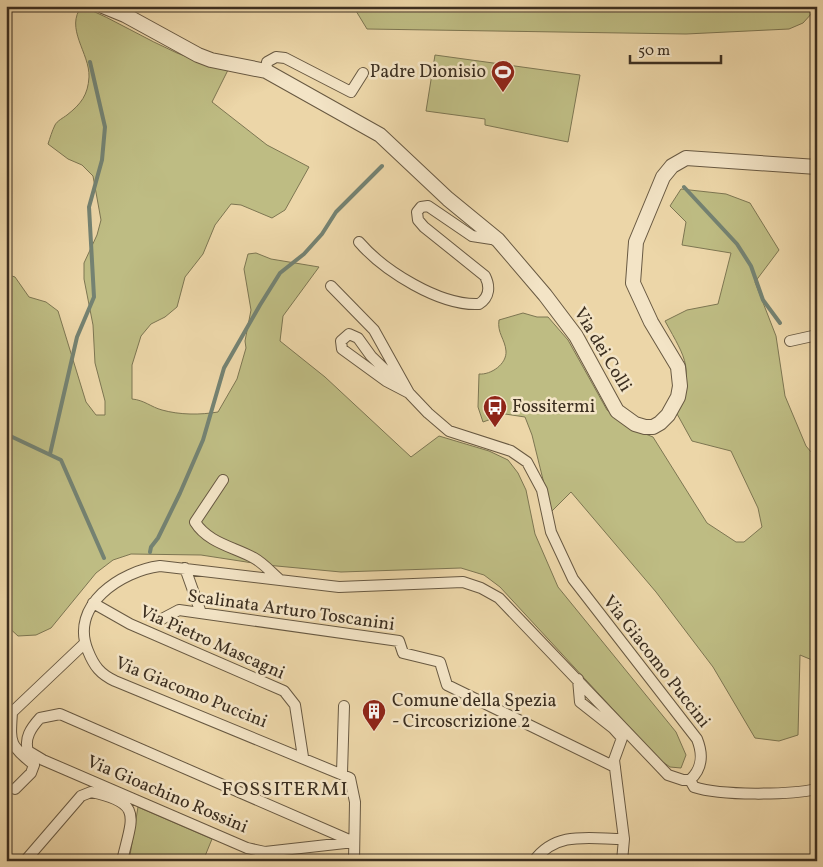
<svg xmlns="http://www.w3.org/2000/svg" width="823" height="867" font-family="Vollkorn,serif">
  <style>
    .green { fill: #bebc83; stroke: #7d7652 }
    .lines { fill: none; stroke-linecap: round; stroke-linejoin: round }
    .stream { stroke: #748272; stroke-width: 4 }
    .minor-casing { stroke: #685942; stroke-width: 12 }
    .tertiary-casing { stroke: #685942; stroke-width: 16 }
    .minor { stroke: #f3e4c6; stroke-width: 10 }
    .tertiary { stroke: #f3e4c6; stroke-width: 14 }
    .labels { text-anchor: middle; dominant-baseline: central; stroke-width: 5; stroke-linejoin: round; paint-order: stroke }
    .poi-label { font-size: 18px; fill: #3c2f20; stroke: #f3e4c6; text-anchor: start }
    .street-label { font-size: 18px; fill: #3c2f20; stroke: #f3e4c6 }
    .quarter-label { font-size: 20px; letter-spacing: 1px; fill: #3c2f20; stroke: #f3e4c6 }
  </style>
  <rect width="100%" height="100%" fill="#ecd6a8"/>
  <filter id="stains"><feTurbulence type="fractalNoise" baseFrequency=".004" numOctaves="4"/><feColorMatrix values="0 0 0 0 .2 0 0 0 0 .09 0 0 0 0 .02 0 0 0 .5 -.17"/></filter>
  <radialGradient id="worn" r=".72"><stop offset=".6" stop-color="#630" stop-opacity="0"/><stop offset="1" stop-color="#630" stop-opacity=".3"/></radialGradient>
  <!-- green -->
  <path class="green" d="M 82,6 C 115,20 145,39 177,53 C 193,60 213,61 228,70 L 212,102 L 267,145 L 309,167 L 285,210 L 272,218 L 241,205 L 231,204 L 215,225 L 203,254 L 185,277 L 177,307 L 165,317 L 151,324 L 141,336 L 132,365 L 132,399 C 144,400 151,407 162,410 C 180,415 200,415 218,412 L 237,379 L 246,348 L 245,341 L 251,310 L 244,269 L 248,254 L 256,253 L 271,259 L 319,267 L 283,316 L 280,341 L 325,377 L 411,457 L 439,436 L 489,451 L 508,460 L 518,473 L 526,490 L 535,534 L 558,587 L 676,732 L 686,755 L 681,768 L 670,767 L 660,760 L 500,587 L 484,575 L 461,568 L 341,572 L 266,565 L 201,555 L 131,554 L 113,560 L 96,573 L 51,628 L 36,635 L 18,636 L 6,625 L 6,274 L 15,277 L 29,297 L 46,302 L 58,311 L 86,402 L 96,415 L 105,415 L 105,401 L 95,363 L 93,325 L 84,279 L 84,263 L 97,235 L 101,220 L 93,176 L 82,165 L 68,159 L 48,144 C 50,138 52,131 55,125 C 57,121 63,118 67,115 C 81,104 88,95 89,77 C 90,53 64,28 82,6 Z
    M 353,6 L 817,6 L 817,13 L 813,12 L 803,23 L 789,29 L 686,34 L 367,29 Z
    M 435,55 L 580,75 L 568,142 L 485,125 L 485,119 L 426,111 Z
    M 681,189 L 726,194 L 750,203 L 779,250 L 755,282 L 776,336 L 785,396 L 806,446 L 817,459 L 817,662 L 800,655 L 798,735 L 779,741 L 755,738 L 713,667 L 656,592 L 571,492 L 551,512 L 532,435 L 525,417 L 505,414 L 483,422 L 478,407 L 479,374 C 491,375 507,364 506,351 C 505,339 497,333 499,320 L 523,313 L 537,317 L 548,317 L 568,340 L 607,410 L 638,431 L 653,437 L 707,523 L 736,542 L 744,542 L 762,527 L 758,508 L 731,451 L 692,441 L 676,412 C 694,368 687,361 665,321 L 687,310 L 718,304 L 731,253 L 682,245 L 686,222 L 670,206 Z
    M 138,807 L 212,839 L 203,861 L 129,861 Z"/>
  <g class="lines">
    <!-- stream -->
    <path class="stream" d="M 684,187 L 737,244 L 751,266 L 763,300 L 780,323
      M 6,434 L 61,460 L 104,558
      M 50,454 L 77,337 L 94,297 L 89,207 L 102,160 L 105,127 L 90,62
      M 150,552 L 151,547 L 158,538 L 180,493 L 203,440 L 224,368 L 260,305 L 280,273 L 304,254 L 322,234 L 336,212 L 382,166"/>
    <!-- minor casing -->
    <g class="minor-casing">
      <path id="minor" d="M 266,71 L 267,62 L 276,57 L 285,58 L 351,92 L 363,73
        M 359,242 C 384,271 440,306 479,304 C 490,297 490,286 485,276 L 424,227 L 418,220 L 417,212 L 421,207 L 428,206 L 472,236 L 498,240
        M 331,286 L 374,330 L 409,393 L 428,413 L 449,431 L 511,451 L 527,462 L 542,490 L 551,532 L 573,579 L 697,739 C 703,754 703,768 690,780 L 683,780 L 668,775 L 499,598 L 481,588 L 463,582 L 339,587 L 160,566 C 121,571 69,605 88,651 C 94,666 100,674 115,681 L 350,778 L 355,802 L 354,861
        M 349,334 L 358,338 L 371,356 L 409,393 L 386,381 L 342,349 L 341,341 Z
        M 790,341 L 817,335
        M 223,480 L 195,522 C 208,543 234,547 254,558 C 263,563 271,572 279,579
        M 185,568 L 201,613
        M 93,603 L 130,624 L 284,691 L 295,705 L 303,757
        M 160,620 L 179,610 L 399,641 L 403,653 L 440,662 L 447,685 L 615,767
        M 578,679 L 580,702 L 613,728 L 622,738 L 614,760 L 624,839 L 622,861
        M 12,712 C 10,744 9,744 34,765 L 31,773 L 15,789
        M 60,714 L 354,842 L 265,852 L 247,848 L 43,760 L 28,751 C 24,738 31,728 40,718 Z
        M 6,718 L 85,643
        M 342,773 L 344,706
        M 690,780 L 694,787 C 721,796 789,795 817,789
        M 25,861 L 81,796 L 91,792 C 144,803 132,817 122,861
        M 534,861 C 556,830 591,839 624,839"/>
    </g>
    <!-- tertiary casing -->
    <g class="tertiary-casing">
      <path id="tertiary" d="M 103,6 L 125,15 L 198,55 L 211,60 L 266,71 L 380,135 L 448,199 L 498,240 L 545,295 L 576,336 L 617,411 L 635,424 L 645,427 L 653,427 L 660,423 L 668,415 L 678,397 L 680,386 L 678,367 L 651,322 L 633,283 L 636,242 L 663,177 L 672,166 L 686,158 L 817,167"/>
    </g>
    <!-- minor -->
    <use href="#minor" class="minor"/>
    <!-- tertiary -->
    <use href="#tertiary" class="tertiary"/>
  </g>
  <!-- icons -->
  <defs>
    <g id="stadium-pin" transform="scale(1.25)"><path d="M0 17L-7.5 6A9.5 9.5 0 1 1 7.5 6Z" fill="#8f2418" stroke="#f3e4c6"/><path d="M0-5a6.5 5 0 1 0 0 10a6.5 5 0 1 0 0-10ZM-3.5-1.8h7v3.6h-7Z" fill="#fff"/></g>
    <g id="bus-pin" transform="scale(1.25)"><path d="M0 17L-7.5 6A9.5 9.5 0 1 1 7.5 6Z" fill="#8f2418" stroke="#f3e4c6"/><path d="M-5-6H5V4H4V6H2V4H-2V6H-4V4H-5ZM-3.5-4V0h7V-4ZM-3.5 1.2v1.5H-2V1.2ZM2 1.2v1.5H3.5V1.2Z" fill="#fff"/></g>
    <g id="building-pin" transform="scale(1.25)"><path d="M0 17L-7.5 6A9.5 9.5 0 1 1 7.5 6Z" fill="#8f2418" stroke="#f3e4c6"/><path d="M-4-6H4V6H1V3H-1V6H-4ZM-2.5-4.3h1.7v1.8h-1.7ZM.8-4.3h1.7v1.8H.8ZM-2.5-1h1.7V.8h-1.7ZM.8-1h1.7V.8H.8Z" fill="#fff"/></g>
  </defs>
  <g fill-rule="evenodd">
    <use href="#stadium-pin" x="503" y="72"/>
    <use href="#bus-pin" x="495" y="407"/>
    <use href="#building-pin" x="374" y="711"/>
  </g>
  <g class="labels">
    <!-- poi labels -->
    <g class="poi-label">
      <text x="486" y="72" text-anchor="end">Padre Dionisio</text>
      <text x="512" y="407">Fossitermi</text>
      <text x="392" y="701">Comune della Spezia<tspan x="392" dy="21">- Circoscrizione 2</tspan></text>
    </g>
    <!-- street labels -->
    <g class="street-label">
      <text transform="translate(602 350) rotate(59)">Via dei Colli</text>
      <text transform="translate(291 611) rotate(8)">Scalinata Arturo Toscanini</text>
      <text transform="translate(212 643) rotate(24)">Via Pietro Mascagni</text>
      <text transform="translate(656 662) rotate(52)">Via Giacomo Puccini</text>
      <text transform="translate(191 693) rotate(22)">Via Giacomo Puccini</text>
      <text transform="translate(167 795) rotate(23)">Via Gioachino Rossini</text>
    </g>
    <!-- quarter labels -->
    <g class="quarter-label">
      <text x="285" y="790">FOSSITERMI</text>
    </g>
  </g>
  <!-- margin -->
  <rect width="823" height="867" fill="none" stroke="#ecd6a8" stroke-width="25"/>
  <rect x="8" y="8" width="808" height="852" fill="none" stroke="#3c2f20" stroke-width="2.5"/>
  <rect x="12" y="12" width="798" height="842" fill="none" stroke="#3c2f20"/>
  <!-- scale -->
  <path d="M630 55v8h91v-8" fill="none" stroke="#3c2f20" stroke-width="2.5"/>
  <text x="638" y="55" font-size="15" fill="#3c2f20" stroke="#f3e4c6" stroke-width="4" paint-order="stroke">50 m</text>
  <rect width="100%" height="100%" filter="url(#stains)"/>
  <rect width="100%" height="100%" fill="url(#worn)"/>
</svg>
